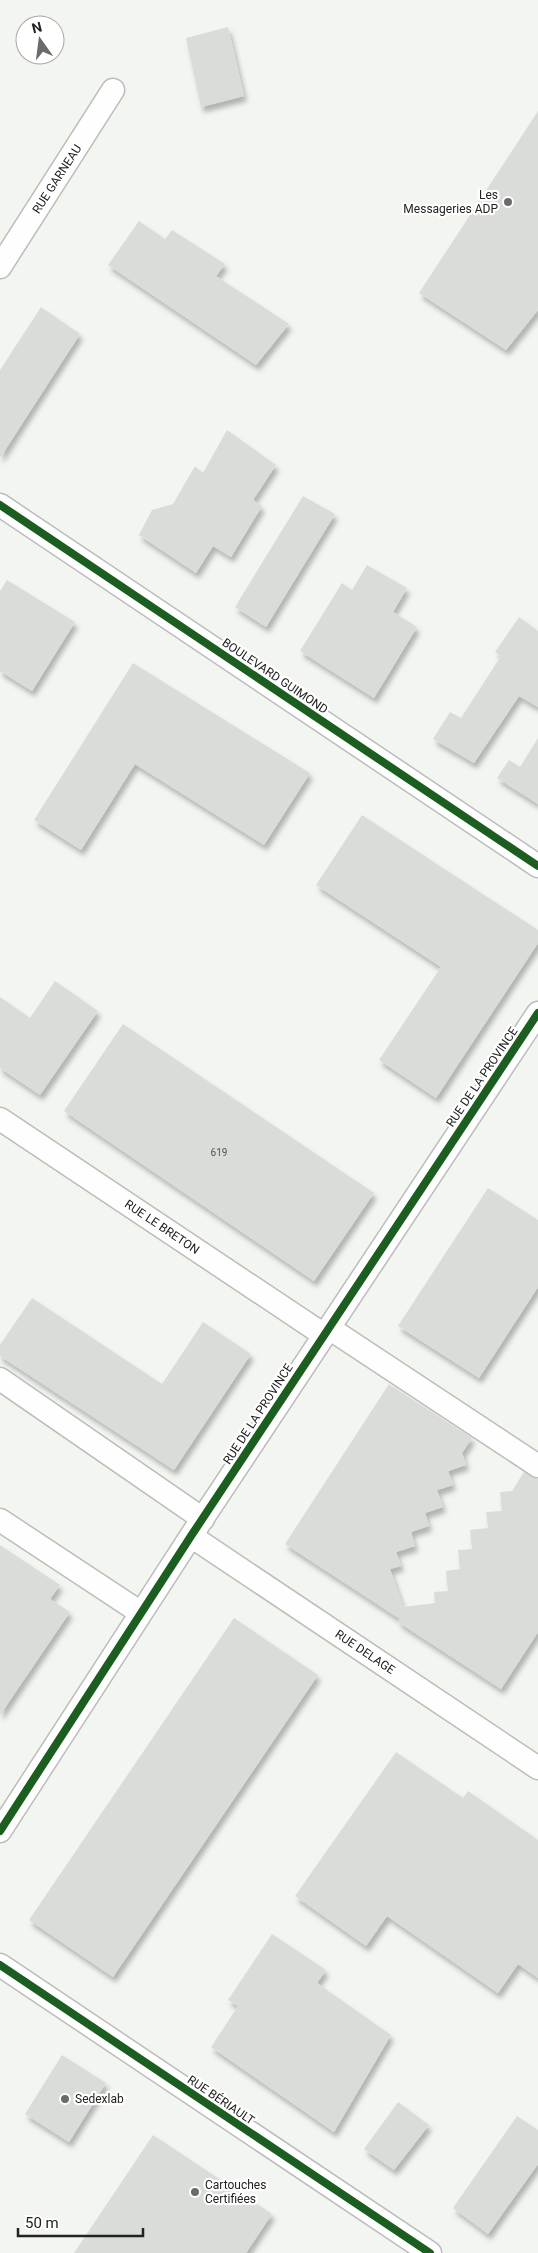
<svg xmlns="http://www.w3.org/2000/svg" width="538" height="2253" font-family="Roboto,sans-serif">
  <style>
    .building { fill: #dadcd9; filter: url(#shadow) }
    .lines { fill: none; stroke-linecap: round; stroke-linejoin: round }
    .minor-casing { stroke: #bbbdba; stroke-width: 25 }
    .minor { stroke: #fdfefd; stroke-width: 22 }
    .cycleway-casing { stroke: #fff; stroke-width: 11 }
    .cycleway { stroke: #1b5e20; stroke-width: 8 }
    .poi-dot { fill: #6a6c69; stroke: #fff; stroke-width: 2 }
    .labels { text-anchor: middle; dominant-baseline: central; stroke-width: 4.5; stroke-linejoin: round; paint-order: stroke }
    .number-label { font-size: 10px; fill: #515350 }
    .street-label { font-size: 12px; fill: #212320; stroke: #fff }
    .poi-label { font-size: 12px; fill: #212320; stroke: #fff; text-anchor: start }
  </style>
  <defs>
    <filter id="shadow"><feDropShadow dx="3" dy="5.5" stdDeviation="2.5" flood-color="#0004"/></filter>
  </defs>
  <rect width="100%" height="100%" fill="#f2f5f0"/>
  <!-- building -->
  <path class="building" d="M 228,27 L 244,96 L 201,107 L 186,38 Z
    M 538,111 L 538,310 L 506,350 L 419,293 Z
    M 139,221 L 165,239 L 172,230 L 225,264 L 216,276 L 289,324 L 256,365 L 108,265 Z
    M 41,307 L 80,334 L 0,458 L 0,370 Z
    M 227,430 L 276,465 L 253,500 L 262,506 L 231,557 L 213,546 L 196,573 L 139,535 L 152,510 L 173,504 L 195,466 L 203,473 Z
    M 303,496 L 335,514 L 266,627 L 235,607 Z
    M 367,565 L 407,588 L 393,612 L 417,627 L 374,698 L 300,651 L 342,583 L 352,590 Z
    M 7,580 L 75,622 L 32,691 L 0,671 L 0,591 Z
    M 519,617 L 538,631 L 538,707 L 519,696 L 474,763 L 433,739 L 450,712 L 461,718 L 501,656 L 495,652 Z
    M 133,663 L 310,773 L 264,845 L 135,764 L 81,850 L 34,820 Z
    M 538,738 L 538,804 L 497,778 L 509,760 L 520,767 Z
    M 362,815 L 538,930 L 538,943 L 436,1098 L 379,1060 L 441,967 L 316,885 Z
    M 55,981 L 98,1011 L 40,1095 L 0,1068 L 0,997 L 30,1018 Z
    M 123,1024 L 374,1193 L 314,1281 L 64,1111 Z
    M 488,1188 L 538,1220 L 538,1287 L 479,1378 L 398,1326 Z
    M 32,1298 L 162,1384 L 203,1322 L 251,1354 L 174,1470 L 0,1356 L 0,1345 Z
    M 389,1384 L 472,1438 L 462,1453 L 466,1465 L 448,1471 L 453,1485 L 437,1490 L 443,1507 L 425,1513 L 429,1526 L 411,1532 L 415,1546 L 396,1552 L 401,1566 L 390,1569 L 403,1607 L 435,1603 L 434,1592 L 448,1591 L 446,1571 L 460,1569 L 458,1550 L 472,1549 L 470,1530 L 488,1528 L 486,1512 L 502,1511 L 500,1492 L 512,1491 L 524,1472 L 538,1479 L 538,1632 L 501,1689 L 398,1622 L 400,1619 L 285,1544 Z
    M 0,1545 L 60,1585 L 50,1599 L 70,1612 L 0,1715 Z
    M 234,1618 L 318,1675 L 113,1977 L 29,1920 Z
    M 396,1752 L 463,1798 L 468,1791 L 538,1840 L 538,1978 L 518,1964 L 498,1993 L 387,1916 L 366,1946 L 295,1896 Z
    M 272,1934 L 326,1970 L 317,1983 L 391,2035 L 334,2132 L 211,2047 L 238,2006 L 228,2000 Z
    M 62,2055 L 106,2083 L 69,2142 L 25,2114 Z
    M 398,2102 L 429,2125 L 394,2170 L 364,2149 Z
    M 517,2116 L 538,2130 L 538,2164 L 488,2234 L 453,2208 Z
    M 153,2135 L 272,2214 L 246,2253 L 74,2253 Z"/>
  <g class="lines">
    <!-- minor casing -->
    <g class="minor-casing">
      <path id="minor" d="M 0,267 L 113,90
        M 0,505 L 538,866
        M 0,1119 L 324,1335
        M 329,1328 L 538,1466
        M 0,1379 L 203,1519
        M 0,1520 L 141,1613
        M 191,1536 L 538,1768
        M 0,1831 L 191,1536 L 538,1013
        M 0,1965 L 430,2253"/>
    </g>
    <!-- minor -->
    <use href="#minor" class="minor"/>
    <!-- cycleway casing -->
    <g class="cycleway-casing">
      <path id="cycleway" d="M 0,505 L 538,866
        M 0,1831 L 191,1536 L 538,1013
        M 0,1965 L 430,2253"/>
    </g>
    <!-- cycleway -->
    <use href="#cycleway" class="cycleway"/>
  </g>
  <!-- markers -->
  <g class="poi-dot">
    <circle cx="508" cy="202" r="5"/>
    <circle cx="65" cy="2099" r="5"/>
    <circle cx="195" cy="2192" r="5"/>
  </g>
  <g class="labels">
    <!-- number labels -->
    <g class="number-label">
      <text x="219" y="1152">619</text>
    </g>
    <!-- street labels -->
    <g class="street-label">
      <text transform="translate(57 179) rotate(-57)">RUE GARNEAU</text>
      <text transform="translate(275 676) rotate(34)">BOULEVARD GUIMOND</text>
      <text transform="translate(482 1077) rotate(-56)">RUE DE LA PROVINCE</text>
      <text transform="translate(162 1227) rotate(34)">RUE LE BRETON</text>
      <text transform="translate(258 1414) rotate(-57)">RUE DE LA PROVINCE</text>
      <text transform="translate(365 1652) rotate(34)">RUE DELAGE</text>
      <text transform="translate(221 2100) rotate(34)">RUE BÉRIAULT</text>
    </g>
    <!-- poi labels -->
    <g class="poi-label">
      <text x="498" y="195" text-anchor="end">Les<tspan x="498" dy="14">Messageries ADP</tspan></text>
      <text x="75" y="2099">Sedexlab</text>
      <text x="205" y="2185">Cartouches<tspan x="205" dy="14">Certifiées</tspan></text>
    </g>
  </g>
  <!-- north arrow -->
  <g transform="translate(40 40) rotate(346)"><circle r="24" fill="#ffffff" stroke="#a6a7a6"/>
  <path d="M0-4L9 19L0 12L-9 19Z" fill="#6a6c69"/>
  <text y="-8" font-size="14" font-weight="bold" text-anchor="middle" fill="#212320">N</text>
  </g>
  <!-- scale -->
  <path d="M18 2228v8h125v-8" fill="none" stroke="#212320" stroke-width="2.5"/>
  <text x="25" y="2228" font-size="15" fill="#212320" stroke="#ffffff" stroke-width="4" paint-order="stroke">50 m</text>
</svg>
